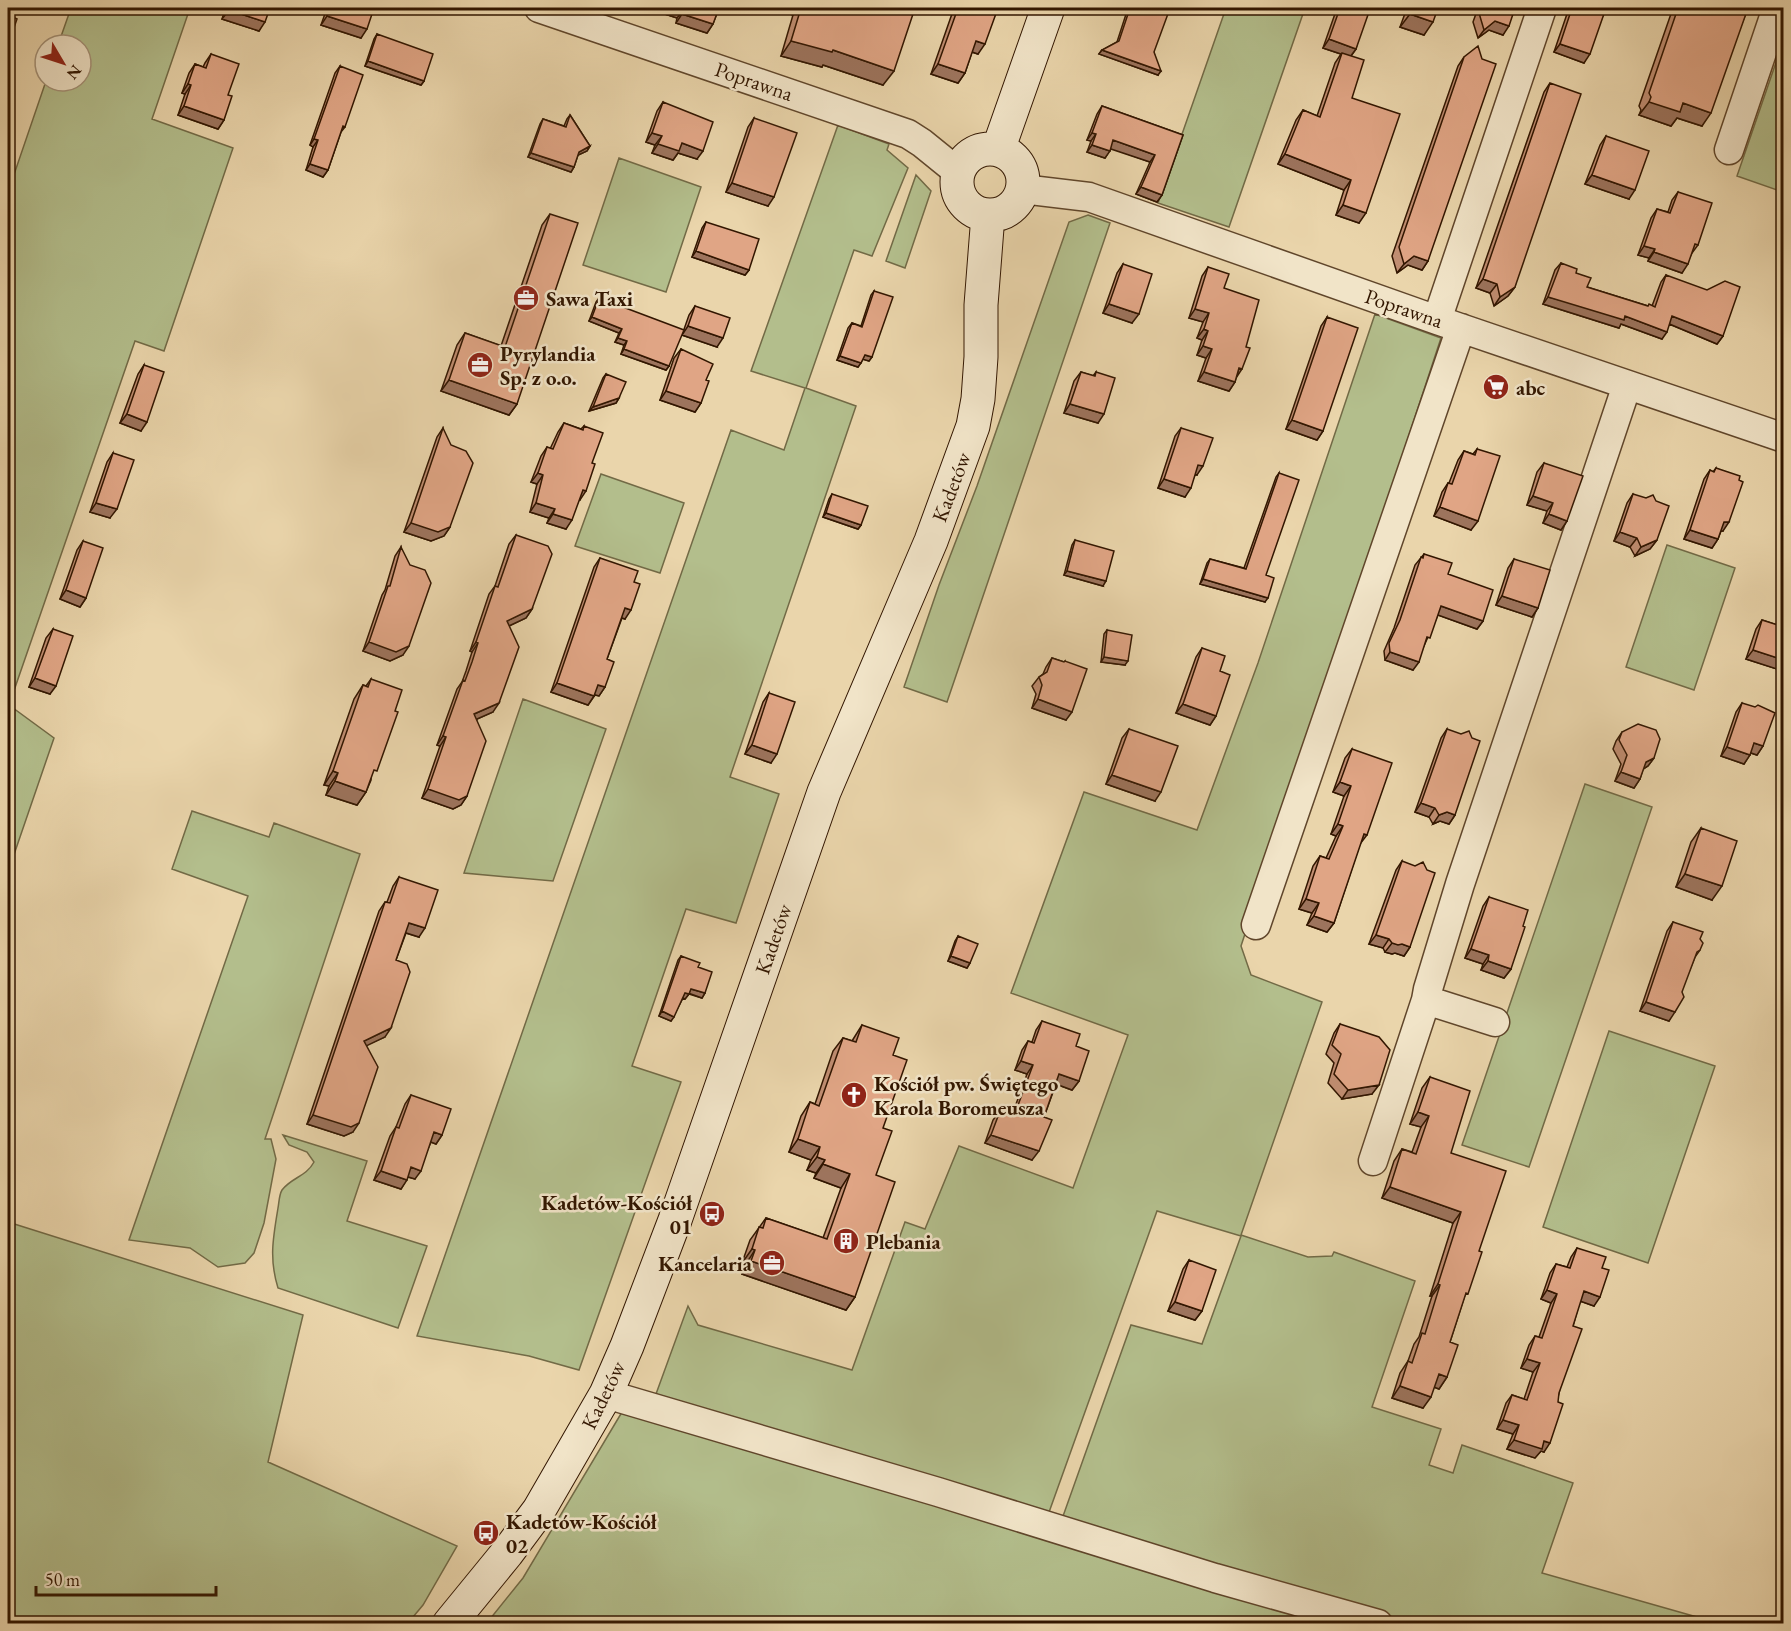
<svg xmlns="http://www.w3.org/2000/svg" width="1791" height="1631" font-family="'EB Garamond',serif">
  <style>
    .green { fill: #b3be8c; stroke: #726a46; stroke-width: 1.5 }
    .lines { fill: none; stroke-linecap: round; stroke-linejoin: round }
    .street-casing { stroke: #60462b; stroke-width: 31 }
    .secondary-casing { stroke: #321600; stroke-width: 35 }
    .street { stroke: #f1e4c8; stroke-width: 28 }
    .secondary { stroke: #f1e4c8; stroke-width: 33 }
    .wall { fill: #c18e72; stroke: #321600; stroke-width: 1.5 }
    .shaded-wall { fill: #9d745d; stroke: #321600; stroke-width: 1.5 }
    .building { fill: #e0a585; stroke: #321600; stroke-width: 1.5 }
    .labels { text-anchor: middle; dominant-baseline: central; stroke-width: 5; stroke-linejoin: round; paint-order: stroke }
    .street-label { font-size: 21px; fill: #321600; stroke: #f1e4c8 }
    .poi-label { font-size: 21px; font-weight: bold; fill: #321600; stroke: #f1e4c8; text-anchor: start }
  </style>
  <rect width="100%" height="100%" fill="#ead5ab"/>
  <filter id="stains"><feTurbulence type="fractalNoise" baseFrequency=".00333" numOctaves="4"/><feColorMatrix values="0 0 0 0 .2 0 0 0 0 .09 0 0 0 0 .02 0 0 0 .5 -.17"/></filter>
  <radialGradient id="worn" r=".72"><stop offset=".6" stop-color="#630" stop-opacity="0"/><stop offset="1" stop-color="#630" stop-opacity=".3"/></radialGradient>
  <!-- green -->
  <path class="green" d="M 71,8 L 190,8 L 152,119 L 233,148 L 164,351 L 135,341 L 9,705 L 54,738 L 8,872 L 8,192 L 46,81 L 81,81 L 81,45 L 58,45 Z
    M 1226,8 L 1305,8 L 1229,227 L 1158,203 Z
    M 1783,42 L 1784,192 L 1783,192 L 1737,176 Z
    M 838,125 L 889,144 L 887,150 L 908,168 L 872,256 L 854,250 L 806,388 L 856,406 L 730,777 L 779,794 L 736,923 L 686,909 L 632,1066 L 681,1082 L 579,1370 L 529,1356 L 417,1336 L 731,430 L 784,450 L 805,388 L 751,371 Z
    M 619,158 L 701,187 L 666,292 L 583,265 Z
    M 916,175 L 931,191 L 905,268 L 886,261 Z
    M 1088,215 L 1110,223 L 947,702 L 904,687 L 939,585 L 977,486 L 1069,222 Z
    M 1375,314 L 1441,338 L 1241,946 L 1251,975 L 1322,1002 L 1241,1235 L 1308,1257 L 1332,1256 L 1334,1252 L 1415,1281 L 1372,1407 L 1441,1429 L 1429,1465 L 1453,1473 L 1462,1445 L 1573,1483 L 1542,1573 L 1718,1623 L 1414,1623 L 1214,1566 L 1062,1519 L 1131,1325 L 1202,1344 L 1241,1236 L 1157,1211 L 1048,1515 L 656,1394 L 688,1306 L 698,1325 L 852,1370 L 905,1222 L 925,1229 L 959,1146 L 1073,1188 L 1128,1035 L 1011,993 L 1084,792 L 1197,830 L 1258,663 Z
    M 601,474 L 684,503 L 660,573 L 575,546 Z
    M 1667,545 L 1735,568 L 1694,690 L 1626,667 Z
    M 523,699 L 606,729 L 553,881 L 464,873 Z
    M 1585,784 L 1652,807 L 1529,1167 L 1462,1145 Z
    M 192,811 L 269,837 L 274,823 L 360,854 L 265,1139 L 271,1139 L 276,1159 L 264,1223 L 254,1253 L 245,1263 L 218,1267 L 190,1248 L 129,1240 L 248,896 L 172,869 Z
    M 1609,1031 L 1715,1066 L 1648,1263 L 1543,1227 Z
    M 283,1135 L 367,1161 L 347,1221 L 427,1246 L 398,1328 L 278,1288 C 269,1259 273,1238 278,1208 C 279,1203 279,1195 282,1190 C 292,1177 306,1177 314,1162 L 307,1152 L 289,1145 Z
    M 8,1222 L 303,1315 L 268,1462 L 457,1546 L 423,1605 L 408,1623 L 8,1623 Z
    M 625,1407 L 1348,1624 L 486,1624 L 523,1578 Z"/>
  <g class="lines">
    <!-- street casing -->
    <g class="street-casing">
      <path id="street" d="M 539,8 L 908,134 L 922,143 L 959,173
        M 1729,150 L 1777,8
        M 1022,189 L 1089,197 L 1437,320 L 1784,438
        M 1437,320 L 1542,8
        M 1256,925 L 1461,328
        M 1426,1000 L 1495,1022
        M 1373,1161 L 1426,1000 L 1428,989 L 1460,884 L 1627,385
        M 606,1394 L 938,1492 L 1215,1578 L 1378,1624"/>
    </g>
    <!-- secondary casing -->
    <g class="secondary-casing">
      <path id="secondary" d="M957 182a33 33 0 1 1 66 0a33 33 0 1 1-66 0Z
        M 998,150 L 1048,8
        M 449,1624 L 507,1553 L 539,1510 L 606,1394 L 627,1346 L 675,1220 L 824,792 L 931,541 L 973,426 L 978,399 L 981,357 L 981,305 L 988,215"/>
    </g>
    <!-- street -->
    <use href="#street" class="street"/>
    <!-- secondary -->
    <use href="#secondary" class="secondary"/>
  </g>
  <!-- wall -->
  <path class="wall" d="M 217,8 L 270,8 L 259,31 L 222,19 L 225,10 Z
    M 327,8 L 374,8 L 361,38 L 321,25 Z
    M 646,8 L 719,8 L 713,24 L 707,33 L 676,23 L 677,18 Z
    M 784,8 L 858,8 L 864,9 L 865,8 L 915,8 L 883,85 L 823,65 L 822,67 L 781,56 L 793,15 L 783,12 Z
    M 954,8 L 998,8 L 978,54 L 972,52 L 965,73 L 958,83 L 931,74 Z
    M 1128,8 L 1159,8 L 1154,52 L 1158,75 L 1099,54 L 1102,50 L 1117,42 Z
    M 1337,8 L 1365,8 L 1356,49 L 1351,56 L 1352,98 L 1359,223 L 1336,215 L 1344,190 L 1278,164 L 1296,120 L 1303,110 L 1317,116 L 1335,63 L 1341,54 L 1323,48 Z
    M 1407,8 L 1438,8 L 1424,35 L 1400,27 Z
    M 1478,8 L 1515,8 L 1503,35 L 1489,30 L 1478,38 L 1473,22 Z
    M 1569,8 L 1606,8 L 1584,63 L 1554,52 Z
    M 1673,8 L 1748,8 L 1702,126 L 1677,118 L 1671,126 L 1639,115 L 1641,110 L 1639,106 Z
    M 377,34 L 424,81 L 421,85 L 365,66 L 374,39 Z
    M 211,54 L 228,95 L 224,120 L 218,129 L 178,115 L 185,94 L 182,93 L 189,73 L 195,64 L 203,67 L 205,63 Z
    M 1464,57 L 1428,261 L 1422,270 L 1408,265 L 1397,273 L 1392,256 L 1458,66 Z
    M 340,66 L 345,127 L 341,132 L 328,170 L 323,177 L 306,170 L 313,147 L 310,145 L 335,73 Z
    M 1550,83 L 1515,287 L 1508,296 L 1494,306 L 1490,293 L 1476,288 L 1544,92 Z
    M 663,102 L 697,159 L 678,153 L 673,160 L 652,153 L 655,145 L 646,142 L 657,111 Z
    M 1102,106 L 1183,135 L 1162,195 L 1157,202 L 1136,194 L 1150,162 L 1111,148 L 1105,158 L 1087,152 L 1091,141 L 1087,140 L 1097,114 Z
    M 570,115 L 590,146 L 587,151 L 578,155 L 574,167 L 571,172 L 528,157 L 540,124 L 543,119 L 564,126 L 567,119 Z
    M 754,118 L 768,206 L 726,192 L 748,127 Z
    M 1606,136 L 1629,199 L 1585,184 L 1600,145 Z
    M 1678,192 L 1698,245 L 1692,253 L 1682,273 L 1648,261 L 1649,258 L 1638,255 L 1651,218 L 1657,209 L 1668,212 L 1672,200 Z
    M 550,214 L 517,404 L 509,415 L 441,391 L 457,345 L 465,333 L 501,346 L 542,225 Z
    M 706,222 L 749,270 L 745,275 L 692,257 L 702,228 Z
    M 1561,263 L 1576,273 L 1587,287 L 1648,306 L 1652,306 L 1661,282 L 1666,275 L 1723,336 L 1717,344 L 1669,324 L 1662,339 L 1621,324 L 1619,328 L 1543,304 L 1555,270 Z
    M 1123,264 L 1132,323 L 1103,313 L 1117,273 Z
    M 1208,267 L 1224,288 L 1236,378 L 1235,382 L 1229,391 L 1198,381 L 1206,358 L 1197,355 L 1202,340 L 1197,338 L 1203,322 L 1189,318 L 1202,276 Z
    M 874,291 L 872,357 L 869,361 L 863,359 L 858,367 L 837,360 L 848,328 L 852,323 L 861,326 L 871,295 Z
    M 599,298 L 669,366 L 666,370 L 621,354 L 624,345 L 615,342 L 619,333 L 589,321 L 596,302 Z
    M 695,306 L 717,347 L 682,335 L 689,315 Z
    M 1327,317 L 1323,431 L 1317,440 L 1286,429 L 1321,326 Z
    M 681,349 L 706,380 L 701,403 L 695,412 L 660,400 L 674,358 Z
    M 144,365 L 141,431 L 120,423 L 138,374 Z
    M 1081,372 L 1093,376 L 1096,372 L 1098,423 L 1064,413 L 1074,381 Z
    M 606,374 L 619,398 L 616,403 L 589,411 L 603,378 Z
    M 564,423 L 581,429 L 584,426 L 580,500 L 579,500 L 566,529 L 547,523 L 549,518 L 530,512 L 537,484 L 531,482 L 541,456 L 547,447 L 550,449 L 558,432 Z
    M 443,428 L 450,527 L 444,536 L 431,541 L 404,532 L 437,437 Z
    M 1181,428 L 1197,475 L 1195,475 L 1185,497 L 1158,488 L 1175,436 Z
    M 1477,449 L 1471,530 L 1434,516 L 1442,492 L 1448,483 L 1449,483 L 1458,460 L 1464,451 L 1473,454 Z
    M 113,453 L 110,518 L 90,512 L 107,462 Z
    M 1544,463 L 1567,521 L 1561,530 L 1543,523 L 1547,511 L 1527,505 L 1537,472 Z
    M 1716,468 L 1723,531 L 1721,531 L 1718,539 L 1712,548 L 1684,539 L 1704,479 L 1710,470 L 1713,472 Z
    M 1279,473 L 1266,575 L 1265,602 L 1200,584 L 1207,563 L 1210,559 L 1244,568 L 1276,477 Z
    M 832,494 L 861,525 L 858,529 L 823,517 L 829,499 Z
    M 1633,494 L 1657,540 L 1650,549 L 1635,556 L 1630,547 L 1614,541 L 1627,503 Z
    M 516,535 L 532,609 L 526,618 L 509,626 L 493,712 L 477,719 L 467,796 L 461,805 L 453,809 L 422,798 L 440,746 L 437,745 L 457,689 L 462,682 L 466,671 L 472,652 L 470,651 L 489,594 L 495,586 L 509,544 Z
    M 1075,540 L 1103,586 L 1064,575 L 1072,545 Z
    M 83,541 L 86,598 L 80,607 L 60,599 L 77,550 Z
    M 401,547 L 403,655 L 390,661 L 363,651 L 382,595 L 385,590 L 395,556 Z
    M 1424,554 L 1448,574 L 1483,621 L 1477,629 L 1438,615 L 1413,670 L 1385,660 L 1384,651 L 1394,628 L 1415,565 Z
    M 600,558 L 634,582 L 625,619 L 622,618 L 607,659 L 605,687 L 599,696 L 595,695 L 588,705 L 551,692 L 594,567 Z
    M 1514,559 L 1538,608 L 1532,617 L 1496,605 L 1508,568 Z
    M 1762,620 L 1784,627 L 1784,670 L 1783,671 L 1746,659 L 1756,629 Z
    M 53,629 L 50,694 L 29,687 L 46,638 Z
    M 1107,630 L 1125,665 L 1101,662 L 1104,634 Z
    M 1202,648 L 1220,671 L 1216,716 L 1210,725 L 1176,713 L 1196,657 Z
    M 1052,658 L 1064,662 L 1065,661 L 1066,720 L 1032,708 L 1036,694 L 1032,686 L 1039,677 L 1043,674 L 1046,667 Z
    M 371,679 L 371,780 L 366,792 L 357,805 L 326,795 L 329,786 L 324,785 L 354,699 L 363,685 L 366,686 Z
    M 769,693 L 771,763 L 745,754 L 763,702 Z
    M 1742,703 L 1763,746 L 1757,755 L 1751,753 L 1744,764 L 1721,756 L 1736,712 Z
    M 1129,729 L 1155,801 L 1106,784 L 1122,738 Z
    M 1447,729 L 1455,815 L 1449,824 L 1440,821 L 1433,824 L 1429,817 L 1415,812 L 1441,738 Z
    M 1622,732 L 1654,758 L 1648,766 L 1643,769 L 1640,779 L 1634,788 L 1615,781 L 1621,764 L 1613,749 L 1616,741 Z
    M 1352,749 L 1360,844 L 1334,923 L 1327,932 L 1307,925 L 1312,913 L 1299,909 L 1313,866 L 1320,856 L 1326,858 L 1336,836 L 1331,834 L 1344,796 L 1333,792 L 1345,758 Z
    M 1701,828 L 1712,900 L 1676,887 L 1691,842 Z
    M 1402,861 L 1410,947 L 1404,956 L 1395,953 L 1392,954 L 1385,952 L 1383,948 L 1369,944 L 1396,870 Z
    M 399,877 L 419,937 L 406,933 L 396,960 L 385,1037 L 366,1045 L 353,1132 L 344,1136 L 307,1124 L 379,911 L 385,902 L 387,902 L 393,886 Z
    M 1489,897 L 1511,969 L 1504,978 L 1481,970 L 1483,964 L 1465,958 L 1483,906 Z
    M 1673,922 L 1700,939 L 1700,950 L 1695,957 L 1669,1021 L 1640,1011 L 1667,931 Z
    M 958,936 L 970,963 L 967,968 L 948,961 L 955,941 Z
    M 681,956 L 698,967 L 705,993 L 702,998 L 689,994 L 685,999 L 683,998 L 671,1021 L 659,1016 L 678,960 Z
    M 1042,1021 L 1076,1046 L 1079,1081 L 1072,1090 L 1056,1084 L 1044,1117 L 1032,1160 L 985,1143 L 993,1120 L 1000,1111 L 1012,1115 L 1027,1074 L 1015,1070 L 1022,1050 L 1028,1041 L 1032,1042 L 1036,1030 Z
    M 1340,1024 L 1372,1094 L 1342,1099 L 1328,1083 L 1334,1063 L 1326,1054 L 1334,1033 Z
    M 862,1025 L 893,1055 L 876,1175 L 855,1297 L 846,1310 L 742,1274 L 746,1264 L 742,1263 L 750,1240 L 766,1218 L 823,1238 L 841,1188 L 814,1178 L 816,1173 L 807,1170 L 811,1160 L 789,1152 L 801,1116 L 810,1102 L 815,1104 L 833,1051 L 843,1038 L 852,1041 Z
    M 1430,1077 L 1479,1251 L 1450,1342 L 1447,1377 L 1439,1389 L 1434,1387 L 1423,1408 L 1392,1398 L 1400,1373 L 1408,1361 L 1414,1344 L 1419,1337 L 1432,1296 L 1430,1296 L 1453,1223 L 1382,1198 L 1394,1161 L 1402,1149 L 1412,1152 L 1421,1127 L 1410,1124 L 1422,1088 Z
    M 411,1095 L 442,1135 L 436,1144 L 431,1142 L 415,1179 L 408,1177 L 401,1189 L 374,1180 L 390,1136 L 396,1127 L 405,1104 Z
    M 1577,1248 L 1602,1268 L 1594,1306 L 1580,1301 L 1573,1326 L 1559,1393 L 1544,1452 L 1541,1451 L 1535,1458 L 1507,1449 L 1513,1434 L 1497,1429 L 1506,1403 L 1512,1395 L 1524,1399 L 1533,1372 L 1521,1368 L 1529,1345 L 1535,1336 L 1539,1337 L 1551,1303 L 1541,1299 L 1550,1273 L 1556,1264 L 1567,1267 L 1571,1257 Z
    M 1189,1260 L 1202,1311 L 1195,1320 L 1168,1311 L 1183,1269 Z"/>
  <!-- shaded-wall -->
  <path class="shaded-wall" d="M 217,8 L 227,8 L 225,10 Z
    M 646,8 L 678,8 L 684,10 L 677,18 Z
    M 786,8 L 798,8 L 793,15 L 783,12 Z
    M 229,10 L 265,22 L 259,31 L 222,19 Z
    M 682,14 L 713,24 L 707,33 L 676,23 Z
    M 1410,14 L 1433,22 L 1424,35 L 1400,27 Z
    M 327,16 L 367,29 L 361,38 L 321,25 Z
    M 1495,21 L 1509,26 L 1503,35 L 1489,30 L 1478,38 L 1484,30 Z
    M 1329,39 L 1356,49 L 1350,57 L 1323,48 Z
    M 791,41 L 833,50 L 894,71 L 883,85 L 823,65 L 822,67 L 781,56 Z
    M 976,41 L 985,44 L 978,54 L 969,51 Z
    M 1560,44 L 1590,54 L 1584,63 L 1554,52 Z
    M 1102,50 L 1161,71 L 1158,75 L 1099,54 Z
    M 368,61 L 424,81 L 421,85 L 365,66 Z
    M 938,64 L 965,73 L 958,83 L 931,74 Z
    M 188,84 L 191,85 L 185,94 L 182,93 Z
    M 1649,102 L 1683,103 L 1711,113 L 1702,126 L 1677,118 L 1671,126 L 1639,115 Z
    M 184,106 L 224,120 L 218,129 L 178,115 Z
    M 652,133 L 662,136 L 655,145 L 646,142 Z
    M 1092,133 L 1096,134 L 1091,141 L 1087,140 Z
    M 314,139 L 318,140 L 313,147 L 310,145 Z
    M 1113,140 L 1155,155 L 1150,162 L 1108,148 Z
    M 682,143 L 703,151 L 697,159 L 678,153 L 673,160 L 652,153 L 658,144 Z
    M 1092,145 L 1110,151 L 1105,158 L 1087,152 Z
    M 590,146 L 587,151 L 576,156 L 579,152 Z
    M 531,153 L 574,167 L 571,172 L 528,157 Z
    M 1285,154 L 1351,180 L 1344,190 L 1278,164 Z
    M 310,164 L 328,170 L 323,177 L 306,170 Z
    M 1592,175 L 1635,190 L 1629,199 L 1585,184 Z
    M 732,183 L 774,197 L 768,206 L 726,192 Z
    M 1141,187 L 1162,195 L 1157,202 L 1136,194 Z
    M 1343,205 L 1366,213 L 1359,223 L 1336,215 Z
    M 1644,246 L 1655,249 L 1649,258 L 1638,255 Z
    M 696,251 L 749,270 L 745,275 L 692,257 Z
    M 1654,252 L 1688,264 L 1682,273 L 1648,261 Z
    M 1414,256 L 1428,261 L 1422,270 L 1408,265 L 1397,273 L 1404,264 Z
    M 1483,279 L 1497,284 L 1490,293 L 1476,288 Z
    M 1515,287 L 1508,296 L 1494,306 L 1500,297 Z
    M 1548,297 L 1625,316 L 1667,332 L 1662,339 L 1621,324 L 1619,328 L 1543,304 Z
    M 1109,304 L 1139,314 L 1132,323 L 1103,313 Z
    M 1195,309 L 1209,313 L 1203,322 L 1189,318 Z
    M 1672,316 L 1723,336 L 1717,344 L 1667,323 Z
    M 592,317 L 622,329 L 619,333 L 589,321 Z
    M 688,326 L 723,338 L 717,347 L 682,335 Z
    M 1204,329 L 1208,331 L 1202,340 L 1197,338 Z
    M 618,338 L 627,341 L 624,345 L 615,342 Z
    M 1203,346 L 1212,349 L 1206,358 L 1197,355 Z
    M 624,349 L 669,366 L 666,370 L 621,354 Z
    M 865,355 L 872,357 L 869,361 L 862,359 Z
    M 840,356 L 861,363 L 858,367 L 837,360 Z
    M 1239,368 L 1242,369 L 1236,378 Z
    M 1204,372 L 1235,382 L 1229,391 L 1198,381 Z
    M 449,380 L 517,404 L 509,415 L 441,391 Z
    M 666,391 L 701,403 L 695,412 L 660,400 Z
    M 619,398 L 616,403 L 589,411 L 593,407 Z
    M 1070,404 L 1104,414 L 1098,423 L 1064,413 Z
    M 127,414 L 147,422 L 141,431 L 120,423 Z
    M 1292,420 L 1323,431 L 1317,440 L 1286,429 Z
    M 1198,465 L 1203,466 L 1197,475 L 1192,474 Z
    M 538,473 L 543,475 L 537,484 L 531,482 Z
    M 1164,479 L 1191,488 L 1185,497 L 1158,488 Z
    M 583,490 L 586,491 L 580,500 L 576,499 Z
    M 1533,496 L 1553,503 L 1547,511 L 1527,505 Z
    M 96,503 L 117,509 L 110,518 L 90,512 Z
    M 536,503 L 555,509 L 549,518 L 530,512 Z
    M 1440,507 L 1478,521 L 1471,530 L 1434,516 Z
    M 826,513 L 861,525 L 858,529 L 823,517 Z
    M 553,514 L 572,520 L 566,529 L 547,523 Z
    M 1549,514 L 1567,521 L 1561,530 L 1543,523 Z
    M 1724,522 L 1729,522 L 1723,531 L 1718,531 Z
    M 411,523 L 450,527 L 444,536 L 431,541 L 404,532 Z
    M 1690,530 L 1718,539 L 1712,548 L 1684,539 Z
    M 1620,532 L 1637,538 L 1630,547 L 1614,541 Z
    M 1657,540 L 1650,549 L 1635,556 L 1641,547 Z
    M 1067,571 L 1106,581 L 1103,586 L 1064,575 Z
    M 1203,579 L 1268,598 L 1265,602 L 1200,584 Z
    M 66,590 L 86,598 L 80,607 L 60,599 Z
    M 1502,596 L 1538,608 L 1532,617 L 1496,605 Z
    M 1441,606 L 1483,621 L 1477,629 L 1435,614 Z
    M 625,608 L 631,610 L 625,619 L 619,617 Z
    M 532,609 L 526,618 L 500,630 L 507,621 Z
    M 369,642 L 409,646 L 403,655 L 390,661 L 363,651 Z
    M 476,642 L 478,643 L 472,652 L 470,651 Z
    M 1753,650 L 1784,660 L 1784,670 L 1783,671 L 1746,659 Z
    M 1390,652 L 1419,662 L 1413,670 L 1385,660 Z
    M 1104,657 L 1128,661 L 1125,665 L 1101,662 Z
    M 35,678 L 56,686 L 50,694 L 29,687 Z
    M 557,683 L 594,696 L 588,705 L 551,692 Z
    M 598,685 L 605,687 L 599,696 L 592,694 Z
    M 1038,699 L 1072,712 L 1066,720 L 1032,708 Z
    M 499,703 L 493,712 L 468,723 L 474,714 Z
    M 1183,704 L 1216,716 L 1210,725 L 1176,713 Z
    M 443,736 L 446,737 L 440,746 L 437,745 Z
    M 1754,743 L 1763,746 L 1757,755 L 1748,752 Z
    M 752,745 L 777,754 L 771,763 L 745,754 Z
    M 1727,747 L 1750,755 L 1744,764 L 1721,756 Z
    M 1654,758 L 1648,766 L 1640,771 L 1646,762 Z
    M 333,771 L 338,773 L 329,786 L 324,785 Z
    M 1621,772 L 1640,779 L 1634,788 L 1615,781 Z
    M 1112,775 L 1161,792 L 1155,801 L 1106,784 Z
    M 335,781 L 366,792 L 357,805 L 326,795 Z
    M 1340,782 L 1351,786 L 1344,796 L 1333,792 Z
    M 428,789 L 467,796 L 461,805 L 453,809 L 422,798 Z
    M 1421,803 L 1435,808 L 1429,817 L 1415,812 Z
    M 1447,812 L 1455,815 L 1449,824 L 1440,821 L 1433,824 L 1439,815 Z
    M 1338,824 L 1343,826 L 1336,836 L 1331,834 Z
    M 1364,834 L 1367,835 L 1360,844 Z
    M 1685,874 L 1722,886 L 1712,900 L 1676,887 Z
    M 1306,899 L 1319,903 L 1312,913 L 1299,909 Z
    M 1314,916 L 1334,923 L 1327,932 L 1307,925 Z
    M 409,923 L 425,928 L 419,937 L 403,932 Z
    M 1376,935 L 1389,939 L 1383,948 L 1369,944 Z
    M 1392,943 L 1402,944 L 1410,947 L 1404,956 L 1395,953 L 1392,954 L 1385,952 Z
    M 1471,949 L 1489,955 L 1483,964 L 1465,958 Z
    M 951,956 L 970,963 L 967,968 L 948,961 Z
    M 1488,961 L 1511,969 L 1504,978 L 1481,970 Z
    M 691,989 L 705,993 L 702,998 L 688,993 Z
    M 685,993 L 689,994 L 685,999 L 682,997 Z
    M 1646,1002 L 1675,1012 L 1669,1021 L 1640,1011 Z
    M 662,1011 L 674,1017 L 671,1021 L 659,1016 Z
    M 391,1028 L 385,1037 L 358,1050 L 364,1041 Z
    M 1021,1061 L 1033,1065 L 1027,1074 L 1015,1070 Z
    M 1059,1074 L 1079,1081 L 1072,1090 L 1053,1083 Z
    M 1379,1085 L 1372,1094 L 1342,1099 L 1348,1090 Z
    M 1418,1112 L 1429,1116 L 1421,1127 L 1410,1124 Z
    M 313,1115 L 359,1123 L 353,1132 L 344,1136 L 307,1124 Z
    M 434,1132 L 442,1135 L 436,1144 L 428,1141 Z
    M 991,1135 L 1039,1151 L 1032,1160 L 985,1143 Z
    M 798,1139 L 820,1147 L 811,1160 L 789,1152 Z
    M 817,1157 L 825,1160 L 816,1173 L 807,1170 Z
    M 823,1164 L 850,1174 L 841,1188 L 814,1178 Z
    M 411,1167 L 421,1171 L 415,1179 L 405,1176 Z
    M 381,1171 L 407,1180 L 401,1189 L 374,1180 Z
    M 1390,1187 L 1461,1212 L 1453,1223 L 1382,1198 Z
    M 752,1249 L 755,1250 L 746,1264 L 742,1263 Z
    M 751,1261 L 855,1297 L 846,1310 L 742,1274 Z
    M 1438,1284 L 1440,1285 L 1432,1296 L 1430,1296 Z
    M 1547,1290 L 1557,1294 L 1551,1303 L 1541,1299 Z
    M 1584,1291 L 1600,1297 L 1594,1306 L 1577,1300 Z
    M 1175,1302 L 1202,1311 L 1195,1320 L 1168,1311 Z
    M 1527,1359 L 1540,1363 L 1533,1372 L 1521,1368 Z
    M 1439,1374 L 1447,1377 L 1439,1389 L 1431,1386 Z
    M 1400,1386 L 1431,1397 L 1423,1408 L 1392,1398 Z
    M 1503,1420 L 1519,1425 L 1513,1434 L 1497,1429 Z
    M 1514,1440 L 1544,1441 L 1550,1443 L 1544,1452 L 1541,1451 L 1535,1458 L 1507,1449 Z"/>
  <!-- building -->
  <path class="building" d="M 229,8 L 270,8 L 265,22 L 229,10 Z
    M 330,8 L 374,8 L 367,29 L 327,16 Z
    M 678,8 L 719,8 L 713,24 L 682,14 L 684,10 Z
    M 801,8 L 858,8 L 869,11 L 870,8 L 915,8 L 894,71 L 833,50 L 832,52 L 791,41 Z
    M 958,8 L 998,8 L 985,44 L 976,41 L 965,73 L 938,64 Z
    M 1130,8 L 1159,8 L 1169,11 L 1154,52 L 1161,71 L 1102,50 L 1119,41 Z
    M 1340,8 L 1365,8 L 1370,9 L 1356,49 L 1329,39 Z
    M 1412,8 L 1438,8 L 1433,22 L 1410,14 Z
    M 1481,8 L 1515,8 L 1509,26 L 1495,21 L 1484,30 L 1479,13 Z
    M 1572,8 L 1606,8 L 1590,54 L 1560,44 Z
    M 1678,8 L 1748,8 L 1711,113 L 1683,103 L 1680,112 L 1649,102 L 1651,97 L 1649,93 Z
    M 8,15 L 17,19 L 8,45 Z
    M 377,34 L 433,54 L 424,81 L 368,61 Z
    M 1478,46 L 1482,59 L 1496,64 L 1428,261 L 1414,256 L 1404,264 L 1399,247 L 1464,57 Z
    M 1342,53 L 1364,60 L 1352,98 L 1400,114 L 1366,213 L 1343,205 L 1351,180 L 1285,154 L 1303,110 L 1320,117 Z
    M 211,54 L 239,64 L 228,95 L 232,96 L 224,120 L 184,106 L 191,85 L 188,84 L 195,64 L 206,68 Z
    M 340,66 L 363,75 L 345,127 L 343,126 L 328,170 L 310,164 L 318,140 L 314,139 Z
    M 1550,83 L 1581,94 L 1515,287 L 1500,297 L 1497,284 L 1483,279 Z
    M 663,102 L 713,122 L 703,151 L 682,143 L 679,151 L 658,144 L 662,136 L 652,133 Z
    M 1102,106 L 1183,135 L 1162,195 L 1141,187 L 1155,155 L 1113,140 L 1110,151 L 1092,145 L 1096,134 L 1092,133 Z
    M 570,115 L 590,146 L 579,152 L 574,167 L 531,153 L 543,119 L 566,127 Z
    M 754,118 L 797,133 L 774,197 L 732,183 Z
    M 1606,136 L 1649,151 L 1635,190 L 1592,175 Z
    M 1678,192 L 1712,203 L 1698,245 L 1695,244 L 1688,264 L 1654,252 L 1655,249 L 1644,246 L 1657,209 L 1670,213 Z
    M 550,214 L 578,223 L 517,404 L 449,380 L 465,333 L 505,347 Z
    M 706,222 L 759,239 L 749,270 L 696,251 Z
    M 1561,263 L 1577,269 L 1576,273 L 1591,278 L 1587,287 L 1648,306 L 1649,304 L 1655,307 L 1666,275 L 1707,290 L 1725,281 L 1740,287 L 1723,336 L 1672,316 L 1667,332 L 1625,316 L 1624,320 L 1548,297 Z
    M 1123,264 L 1152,274 L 1139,314 L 1109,304 Z
    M 1208,267 L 1229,274 L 1224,288 L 1259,300 L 1246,347 L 1250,348 L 1242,369 L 1239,368 L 1235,382 L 1204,372 L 1212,349 L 1203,346 L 1208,331 L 1204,329 L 1209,313 L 1195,309 Z
    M 874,291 L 893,297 L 872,357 L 865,355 L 861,363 L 840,356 L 852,323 L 862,327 Z
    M 599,298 L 684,330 L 669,366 L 624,349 L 627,341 L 618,338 L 622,329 L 592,317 Z
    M 695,306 L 730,318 L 723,338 L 688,326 Z
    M 1327,317 L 1358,328 L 1323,431 L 1292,420 Z
    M 681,349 L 713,364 L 706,380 L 709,381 L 701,403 L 666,391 Z
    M 144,365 L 164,372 L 147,422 L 127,414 Z
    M 1081,372 L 1095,376 L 1096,372 L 1115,378 L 1104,414 L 1070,404 Z
    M 606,374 L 626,382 L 619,398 L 593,407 Z
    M 564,423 L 583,430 L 584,426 L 603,433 L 592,463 L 595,464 L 586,491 L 583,490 L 572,520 L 553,514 L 555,509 L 536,503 L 543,475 L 538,473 L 547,447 L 553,449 Z
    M 443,428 L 451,445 L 466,451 L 473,463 L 450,527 L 438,532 L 411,523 Z
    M 1181,428 L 1213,438 L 1203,466 L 1198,465 L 1191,488 L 1164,479 Z
    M 1477,449 L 1500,456 L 1478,521 L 1440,507 L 1448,483 L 1452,484 L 1464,451 L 1475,455 Z
    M 113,453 L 134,460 L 117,509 L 96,503 Z
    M 1544,463 L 1583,476 L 1567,521 L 1549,514 L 1553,503 L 1533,496 Z
    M 1716,468 L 1740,476 L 1739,480 L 1743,482 L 1729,522 L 1724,522 L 1718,539 L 1690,530 L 1710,470 L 1714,472 Z
    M 1279,473 L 1299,480 L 1266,575 L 1274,578 L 1268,598 L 1203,579 L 1210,559 L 1246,569 Z
    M 832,494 L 868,506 L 861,525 L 826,513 Z
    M 1633,494 L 1646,498 L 1653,495 L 1656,501 L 1669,506 L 1657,540 L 1641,547 L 1637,538 L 1620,532 Z
    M 516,535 L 548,546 L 552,554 L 532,609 L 507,621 L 519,647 L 499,703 L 474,714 L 486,741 L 467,796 L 459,800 L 428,789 L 446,737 L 443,736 L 463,680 L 465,681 L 472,662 L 478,643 L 476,642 L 495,586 L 498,587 Z
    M 1075,540 L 1114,551 L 1106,581 L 1067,571 Z
    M 83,541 L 103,548 L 86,598 L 66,590 Z
    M 401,547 L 410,565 L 425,570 L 431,583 L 409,646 L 396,652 L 369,642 L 388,586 L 390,586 Z
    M 1424,554 L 1452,563 L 1448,574 L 1493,590 L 1483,621 L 1441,606 L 1430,638 L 1427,637 L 1419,662 L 1390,652 L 1389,643 L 1400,620 L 1421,557 L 1423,558 Z
    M 600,558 L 638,571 L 634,582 L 640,584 L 631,610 L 625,608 L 607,659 L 614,662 L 605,687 L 598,685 L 594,696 L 557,683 Z
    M 1514,559 L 1550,570 L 1538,608 L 1502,596 Z
    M 1762,620 L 1784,627 L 1784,660 L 1753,650 Z
    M 53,629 L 73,636 L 56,686 L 35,678 Z
    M 1107,630 L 1132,635 L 1128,661 L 1104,657 Z
    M 1202,648 L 1225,656 L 1220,671 L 1230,675 L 1216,716 L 1183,704 Z
    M 1052,658 L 1064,662 L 1065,661 L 1087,669 L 1072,712 L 1038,699 L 1042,685 L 1039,677 L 1047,672 Z
    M 371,679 L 402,690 L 395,711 L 398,712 L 377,771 L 374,770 L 366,792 L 335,781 L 338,773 L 333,771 L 363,685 L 368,687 Z
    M 769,693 L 795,702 L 777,754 L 752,745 Z
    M 1742,703 L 1755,707 L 1758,705 L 1775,713 L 1763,746 L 1754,743 L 1750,755 L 1727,747 Z
    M 1638,724 L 1656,730 L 1660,739 L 1654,758 L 1646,762 L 1640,779 L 1621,772 L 1627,755 L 1619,740 L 1622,732 Z
    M 1129,729 L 1178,746 L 1161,792 L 1112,775 Z
    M 1447,729 L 1461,734 L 1469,731 L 1472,738 L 1480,741 L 1455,815 L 1447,812 L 1439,815 L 1435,808 L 1421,803 Z
    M 1352,749 L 1392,763 L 1367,835 L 1364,834 L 1334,923 L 1314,916 L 1319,903 L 1306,899 L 1320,856 L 1329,859 L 1343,826 L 1338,824 L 1351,786 L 1340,782 Z
    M 1701,828 L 1737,841 L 1722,886 L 1685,874 Z
    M 1402,861 L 1415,866 L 1423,862 L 1427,870 L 1435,873 L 1410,947 L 1402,944 L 1398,945 L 1392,943 L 1389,939 L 1376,935 Z
    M 399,877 L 438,890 L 425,928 L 409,923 L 396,960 L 407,964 L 410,972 L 391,1028 L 364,1041 L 378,1067 L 359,1123 L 351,1127 L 313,1115 L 385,902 L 390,903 Z
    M 1489,897 L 1528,910 L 1523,926 L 1525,927 L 1511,969 L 1488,961 L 1489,955 L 1471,949 Z
    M 1673,922 L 1703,932 L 1700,939 L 1703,943 L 1700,950 L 1697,952 L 1682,992 L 1684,997 L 1675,1012 L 1646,1002 Z
    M 958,936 L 978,944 L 970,963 L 951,956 Z
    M 681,956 L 700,963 L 698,967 L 712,972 L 705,993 L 691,989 L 689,994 L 685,993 L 674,1017 L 662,1011 Z
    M 1042,1021 L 1080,1034 L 1076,1046 L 1089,1051 L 1079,1081 L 1059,1074 L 1044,1117 L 1052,1120 L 1039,1151 L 991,1135 L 1000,1111 L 1014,1116 L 1033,1065 L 1021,1061 L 1028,1041 L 1034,1043 Z
    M 1340,1024 L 1379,1037 L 1390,1050 L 1379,1085 L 1348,1090 L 1334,1074 L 1341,1054 L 1332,1045 Z
    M 862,1025 L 899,1038 L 893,1055 L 907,1060 L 883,1128 L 892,1131 L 876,1175 L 895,1182 L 855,1297 L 751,1261 L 755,1250 L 752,1249 L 759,1227 L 763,1228 L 766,1218 L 827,1239 L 850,1174 L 823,1164 L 825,1160 L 817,1157 L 820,1147 L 798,1139 L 810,1102 L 819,1106 L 843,1038 L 856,1042 Z
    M 1430,1077 L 1470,1091 L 1451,1153 L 1506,1171 L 1479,1251 L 1482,1252 L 1468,1294 L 1466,1293 L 1450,1342 L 1458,1345 L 1447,1377 L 1439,1374 L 1431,1397 L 1400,1386 L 1408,1361 L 1412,1363 L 1422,1333 L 1425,1334 L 1440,1285 L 1438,1284 L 1461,1212 L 1390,1187 L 1402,1149 L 1416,1154 L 1429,1116 L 1418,1112 Z
    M 411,1095 L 451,1109 L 442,1135 L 434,1132 L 421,1171 L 411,1167 L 407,1180 L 381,1171 L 396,1127 L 399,1128 Z
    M 1577,1248 L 1606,1257 L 1602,1268 L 1609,1270 L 1600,1297 L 1584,1291 L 1573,1326 L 1582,1329 L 1559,1393 L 1558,1402 L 1563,1404 L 1550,1443 L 1544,1441 L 1542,1449 L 1514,1440 L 1519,1425 L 1503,1420 L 1512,1395 L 1527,1400 L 1540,1363 L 1527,1359 L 1535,1336 L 1542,1338 L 1557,1294 L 1547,1290 L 1556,1264 L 1570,1268 Z
    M 1189,1260 L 1216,1270 L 1202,1311 L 1175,1302 Z"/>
  <!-- icons -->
  <defs>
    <g id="office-disc" transform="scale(1.35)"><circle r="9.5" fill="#8f2418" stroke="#f1e4c8"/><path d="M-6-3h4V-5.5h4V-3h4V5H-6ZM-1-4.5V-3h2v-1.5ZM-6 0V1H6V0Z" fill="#fff"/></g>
    <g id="supermarket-disc" transform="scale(1.35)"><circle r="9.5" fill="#8f2418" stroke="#f1e4c8"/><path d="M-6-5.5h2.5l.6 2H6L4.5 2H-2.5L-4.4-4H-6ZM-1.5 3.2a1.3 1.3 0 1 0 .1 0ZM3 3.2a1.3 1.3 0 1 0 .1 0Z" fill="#fff"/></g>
    <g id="church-disc" transform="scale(1.35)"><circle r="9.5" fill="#8f2418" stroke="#f1e4c8"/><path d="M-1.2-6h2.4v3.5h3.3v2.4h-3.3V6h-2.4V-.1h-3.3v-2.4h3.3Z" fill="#fff"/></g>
    <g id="bus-disc" transform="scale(1.35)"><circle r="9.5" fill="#8f2418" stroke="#f1e4c8"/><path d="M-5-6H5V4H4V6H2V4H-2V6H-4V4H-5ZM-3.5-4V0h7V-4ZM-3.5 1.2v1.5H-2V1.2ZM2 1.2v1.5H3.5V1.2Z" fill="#fff"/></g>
    <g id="building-disc" transform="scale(1.35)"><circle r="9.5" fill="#8f2418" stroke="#f1e4c8"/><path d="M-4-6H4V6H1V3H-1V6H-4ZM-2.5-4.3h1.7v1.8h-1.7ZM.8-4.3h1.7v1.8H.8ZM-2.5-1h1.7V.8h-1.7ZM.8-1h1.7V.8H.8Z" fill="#fff"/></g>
  </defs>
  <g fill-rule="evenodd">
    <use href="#office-disc" x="526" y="298"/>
    <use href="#office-disc" x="480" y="365"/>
    <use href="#supermarket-disc" x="1496" y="387"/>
    <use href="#church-disc" x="854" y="1095"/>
    <use href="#bus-disc" x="712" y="1214"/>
    <use href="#building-disc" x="846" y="1241"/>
    <use href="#office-disc" x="772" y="1263"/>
    <use href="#bus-disc" x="486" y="1533"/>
  </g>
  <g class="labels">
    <!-- street labels -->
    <g class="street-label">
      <text transform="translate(754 81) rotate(19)">Poprawna</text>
      <text transform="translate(1404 308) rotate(19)">Poprawna</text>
      <text transform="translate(951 487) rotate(-69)">Kadetów</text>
      <text transform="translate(773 939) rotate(-71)">Kadetów</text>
      <text transform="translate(603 1395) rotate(-64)">Kadetów</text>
    </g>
    <!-- poi labels -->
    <g class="poi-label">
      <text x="546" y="298">Sawa Taxi</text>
      <text x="500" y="353">Pyrylandia<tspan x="500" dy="24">Sp. z o.o.</tspan></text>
      <text x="1516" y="387">abc</text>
      <text x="874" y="1083">Kościół pw. Świętego<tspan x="874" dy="24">Karola Boromeusza</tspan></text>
      <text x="692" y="1202" text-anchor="end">Kadetów-Kościół<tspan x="692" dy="24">01</tspan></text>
      <text x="866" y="1241">Plebania</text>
      <text x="752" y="1263" text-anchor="end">Kancelaria</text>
      <text x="506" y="1521">Kadetów-Kościół<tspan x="506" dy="24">02</tspan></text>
    </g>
  </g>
  <!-- margin -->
  <rect width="1791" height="1631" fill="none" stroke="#ead5ab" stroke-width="30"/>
  <rect x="9" y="9" width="1773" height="1613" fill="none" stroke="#321600" stroke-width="3"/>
  <rect x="15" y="15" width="1761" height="1601" fill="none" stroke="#321600" stroke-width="1.5"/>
  <!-- north arrow -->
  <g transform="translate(63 63) rotate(129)"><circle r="28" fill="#f1e4c8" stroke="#a59278" stroke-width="1.5"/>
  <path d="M0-4.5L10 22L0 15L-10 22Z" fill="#8f2418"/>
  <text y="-9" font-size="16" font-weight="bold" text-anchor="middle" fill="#321600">N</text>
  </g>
  <!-- scale -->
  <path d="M36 1586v9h180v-9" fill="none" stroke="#321600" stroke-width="3"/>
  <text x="45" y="1586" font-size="18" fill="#321600" stroke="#f1e4c8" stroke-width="4.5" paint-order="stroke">50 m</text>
  <rect width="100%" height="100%" filter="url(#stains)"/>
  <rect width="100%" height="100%" fill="url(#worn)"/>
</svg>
